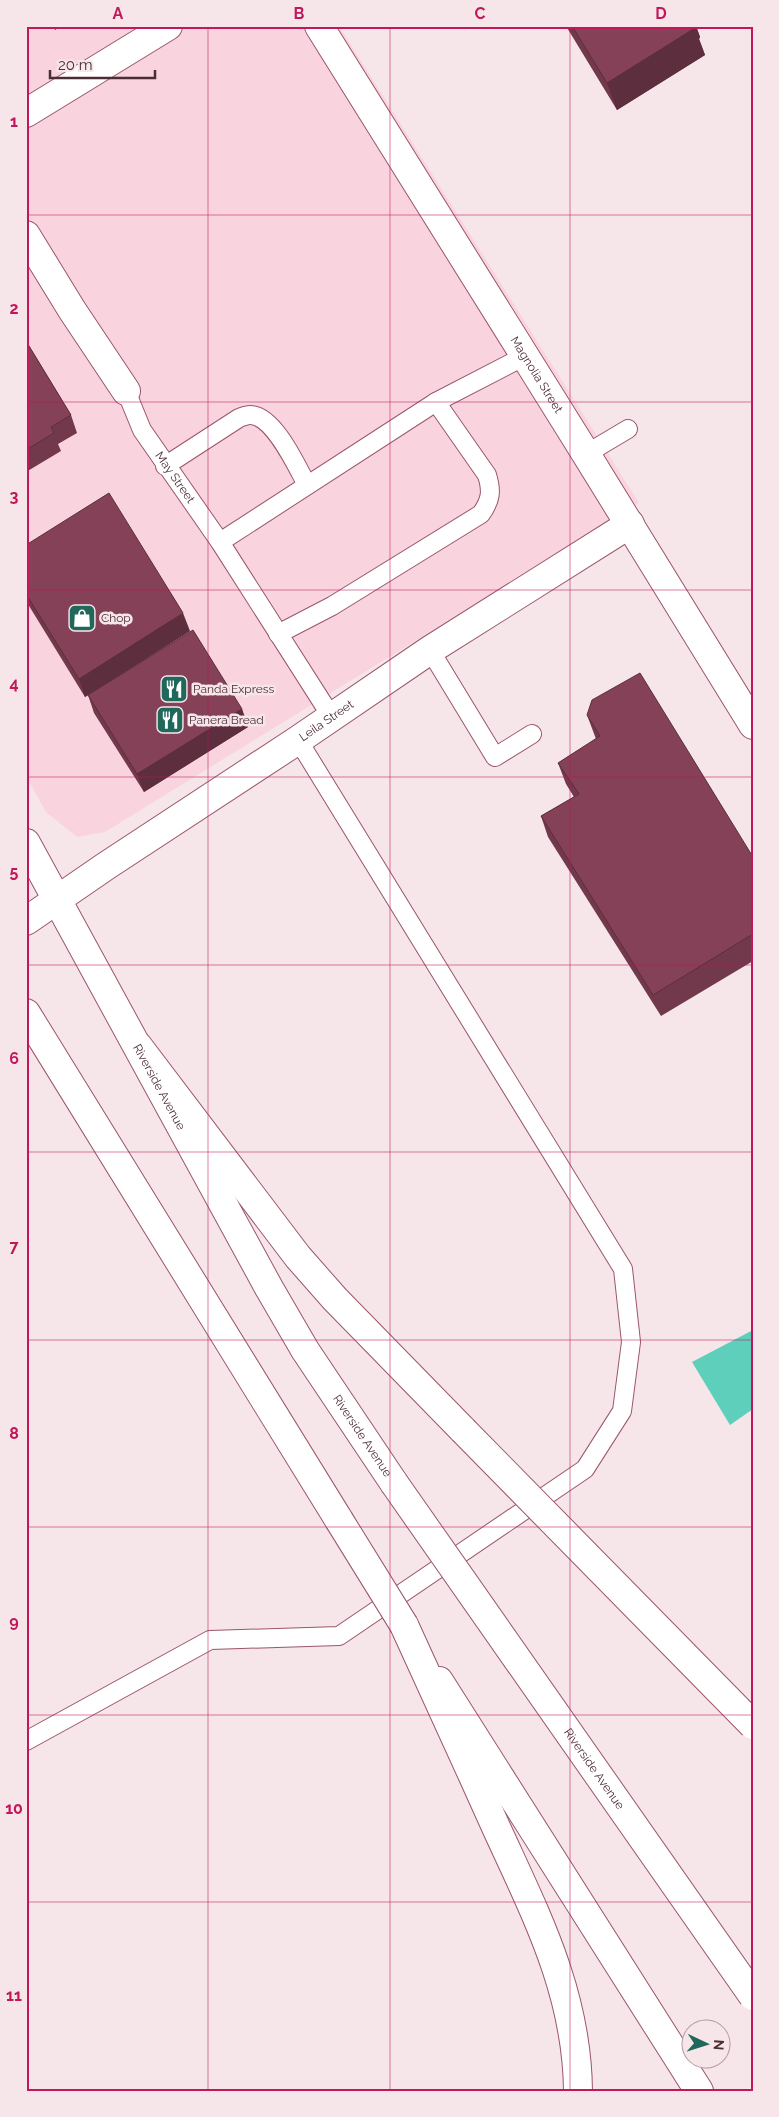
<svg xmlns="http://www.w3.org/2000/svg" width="779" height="2117" font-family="Raleway,sans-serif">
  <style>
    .built { fill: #f9d4de }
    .water { fill: #5dcfbb }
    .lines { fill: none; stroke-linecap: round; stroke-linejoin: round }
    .service-casing { stroke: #9b556c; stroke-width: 20 }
    .minor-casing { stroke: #9b556c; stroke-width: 30 }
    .primary-casing { stroke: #9b556c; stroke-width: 30 }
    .motorway-casing { stroke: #9b556c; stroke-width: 30 }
    .service { stroke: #fff; stroke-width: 18 }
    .minor { stroke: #fff; stroke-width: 28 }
    .primary { stroke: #fff; stroke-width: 28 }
    .motorway { stroke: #fff; stroke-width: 28 }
    .primary-bridge-casing { stroke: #9b556c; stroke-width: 30; stroke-linecap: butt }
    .motorway-bridge-casing { stroke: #9b556c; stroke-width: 30; stroke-linecap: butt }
    .primary-bridge { stroke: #fff; stroke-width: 28 }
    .motorway-bridge { stroke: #fff; stroke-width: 28 }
    .wall { fill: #72384c }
    .shaded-wall { fill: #5c2e3e }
    .building { fill: #844158; stroke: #5c2e3e }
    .grid { fill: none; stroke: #c2185b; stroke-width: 1; stroke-opacity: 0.55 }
    .labels { text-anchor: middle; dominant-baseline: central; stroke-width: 5; stroke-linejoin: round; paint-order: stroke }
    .street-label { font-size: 12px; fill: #4c2d36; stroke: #f6e5e9 }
    .poi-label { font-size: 12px; fill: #4c2d36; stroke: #f6e5e9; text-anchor: start }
    .neatline { fill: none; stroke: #c2185b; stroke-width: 2 }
    .grid-label { font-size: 16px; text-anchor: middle; font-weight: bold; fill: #c2185b }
  </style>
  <rect width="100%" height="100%" fill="#f6e5e9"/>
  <!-- built -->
  <path class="built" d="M 26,26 L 339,26 L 639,503 L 105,832 L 77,837 L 46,812 L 26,776 Z"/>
  <!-- water -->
  <path class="water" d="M 753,1330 L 753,1409 L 730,1425 L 692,1362 Z"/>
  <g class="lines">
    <!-- service casing -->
    <g class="service-casing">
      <g id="service">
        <path id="s1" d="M 126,391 L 142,430 L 220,542 L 331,716"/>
        <path d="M 586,454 L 628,429"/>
        <path d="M 165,466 L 239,418 C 242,417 246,415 250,415 C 274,415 297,467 307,485"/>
        <path d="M 220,542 L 436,402 L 525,356"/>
        <path d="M 278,634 L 332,606 L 481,514 C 491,500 492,491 487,475 L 436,402"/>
        <path d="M 430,650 L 495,757 L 532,734"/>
        <path d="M 26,1741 L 210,1640 L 339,1636 L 585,1469 L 622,1411 L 631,1342 L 623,1269 L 298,740"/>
      </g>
    </g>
    <!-- minor casing -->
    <g class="minor-casing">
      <g id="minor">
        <path id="s2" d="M 319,26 L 586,454 L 753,725"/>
        <path d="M 26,113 L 168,26"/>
        <path d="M 26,235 L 72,310 L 126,391"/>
        <path id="s3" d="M 26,921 L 106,866 L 298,740 L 430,650 L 630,524"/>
      </g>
    </g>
    <!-- primary casing -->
    <g class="primary-casing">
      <g id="primary">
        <path id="s4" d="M 26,843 L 269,1288 L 305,1350 L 394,1483"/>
        <path d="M 26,1013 L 339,1520"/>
        <path d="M 439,1681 L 699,2091"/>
      </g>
    </g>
    <!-- motorway casing -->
    <g class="motorway-casing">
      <path id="motorway" d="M 138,1046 L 298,1257 L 335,1299 L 463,1430
        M 404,1625 C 434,1691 465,1758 495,1825 C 535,1913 577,1991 578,2091"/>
    </g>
    <!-- service -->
    <use href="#service" class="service"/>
    <!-- minor -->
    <use href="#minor" class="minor"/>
    <!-- primary -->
    <use href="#primary" class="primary"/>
    <!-- motorway -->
    <use href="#motorway" class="motorway"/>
    <!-- primary-bridge casing -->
    <g class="primary-bridge-casing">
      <g id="primary-bridge">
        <path id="s5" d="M 394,1483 L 753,1996"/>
        <path d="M 339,1520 L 404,1625"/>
      </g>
    </g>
    <!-- motorway-bridge casing -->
    <g class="motorway-bridge-casing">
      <path id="motorway-bridge" d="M 463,1430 L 753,1725"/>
    </g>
    <!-- primary-bridge -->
    <use href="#primary-bridge" class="primary-bridge"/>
    <!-- motorway-bridge -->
    <use href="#motorway-bridge" class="motorway-bridge"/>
  </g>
  <!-- wall -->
  <path class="wall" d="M 566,26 L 696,26 L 700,37 L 699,39 L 705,55 L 617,110 Z
    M 26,341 L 71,415 L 77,433 L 58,444 L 61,451 L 26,472 Z
    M 26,545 L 190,631 L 85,697 L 26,601 Z
    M 88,695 L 242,709 L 248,727 L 144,792 L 94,713 Z
    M 587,715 L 753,857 L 753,961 L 661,1016 L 548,837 L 541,816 L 574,797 L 566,784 L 558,763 L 596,739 Z"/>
  <!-- shaded-wall -->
  <path class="shaded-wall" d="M 53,26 L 61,26 L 55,30 Z
    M 690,26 L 696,26 L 700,37 L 699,39 L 705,55 L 617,110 L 607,83 Z
    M 183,613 L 190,631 L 85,697 L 79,679 Z
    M 242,709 L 248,727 L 144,792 L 137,774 Z"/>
  <!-- building -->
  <path class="building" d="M 572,26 L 694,26 L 695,28 L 607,83 Z
    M 26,341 L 71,415 L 51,427 L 54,433 L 26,450 Z
    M 109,493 L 183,613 L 79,679 L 26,594 L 26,545 Z
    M 193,630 L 242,709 L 137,774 L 88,695 Z
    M 640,673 L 753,857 L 753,934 L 653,995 L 541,816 L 579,794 L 558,763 L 600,736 L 587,715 L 592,700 Z"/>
  <!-- grid -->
  <path class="grid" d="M 208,26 L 208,2091M 390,26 L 390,2091M 570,26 L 570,2091M 26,215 L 753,215M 26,402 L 753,402M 26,590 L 753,590M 26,777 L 753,777M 26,965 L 753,965M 26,1152 L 753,1152M 26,1340 L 753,1340M 26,1527 L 753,1527M 26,1715 L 753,1715M 26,1902 L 753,1902"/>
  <!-- icons -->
  <defs>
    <g id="shop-square" transform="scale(1.4375)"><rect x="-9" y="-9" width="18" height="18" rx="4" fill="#21685c" stroke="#f6e5e9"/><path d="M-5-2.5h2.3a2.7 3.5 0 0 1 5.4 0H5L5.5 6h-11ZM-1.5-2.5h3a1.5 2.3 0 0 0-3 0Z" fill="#fff"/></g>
    <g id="restaurant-square" transform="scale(1.4375)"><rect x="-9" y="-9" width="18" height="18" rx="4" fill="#21685c" stroke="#f6e5e9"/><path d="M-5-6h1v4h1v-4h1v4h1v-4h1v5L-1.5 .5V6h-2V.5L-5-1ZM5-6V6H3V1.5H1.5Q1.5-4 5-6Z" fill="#fff"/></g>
  </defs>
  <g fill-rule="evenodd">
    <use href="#shop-square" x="82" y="618"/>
    <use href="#restaurant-square" x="174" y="689"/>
    <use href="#restaurant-square" x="170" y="720"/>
  </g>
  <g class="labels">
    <!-- street labels -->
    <g class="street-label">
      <text stroke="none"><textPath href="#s2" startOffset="411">Magnolia Street</textPath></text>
      <text stroke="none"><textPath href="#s1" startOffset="100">May Street</textPath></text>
      <text stroke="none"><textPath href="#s3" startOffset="361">Leila Street</textPath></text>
      <text stroke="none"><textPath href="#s4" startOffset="278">Riverside Avenue</textPath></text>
      <text stroke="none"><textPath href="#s4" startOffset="682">Riverside Avenue</textPath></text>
      <text stroke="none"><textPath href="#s5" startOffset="349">Riverside Avenue</textPath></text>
    </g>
    <!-- poi labels -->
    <g class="poi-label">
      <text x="101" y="618">Chop</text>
      <text x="193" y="689">Panda Express</text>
      <text x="189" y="720">Panera Bread</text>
    </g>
  </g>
  <!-- border -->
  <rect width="779" height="2117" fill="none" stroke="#f6e5e9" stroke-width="55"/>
  <!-- north arrow -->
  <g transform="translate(706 2044) rotate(94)"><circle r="24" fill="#f6e5e9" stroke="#b29ba1"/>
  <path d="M0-4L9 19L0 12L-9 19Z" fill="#21685c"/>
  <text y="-8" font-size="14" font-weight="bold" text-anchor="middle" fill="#4c2d36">N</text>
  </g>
  <!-- scale -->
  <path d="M50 70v8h105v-8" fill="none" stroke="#4c2d36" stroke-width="2.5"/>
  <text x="58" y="70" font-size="15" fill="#4c2d36" stroke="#f6e5e9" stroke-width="4" paint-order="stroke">20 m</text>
  <rect x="28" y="28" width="724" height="2062" class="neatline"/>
  <g class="grid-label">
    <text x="118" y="19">A</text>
    <text x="299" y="19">B</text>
    <text x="480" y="19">C</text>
    <text x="661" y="19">D</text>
    <text x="14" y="127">1</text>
    <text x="14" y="314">2</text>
    <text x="14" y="502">3</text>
    <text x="14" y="689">4</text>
    <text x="14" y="877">5</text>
    <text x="14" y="1064">6</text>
    <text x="14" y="1252">7</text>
    <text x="14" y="1439">8</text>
    <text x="14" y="1627">9</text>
    <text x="14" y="1814">10</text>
    <text x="14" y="2001">11</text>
  </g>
</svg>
